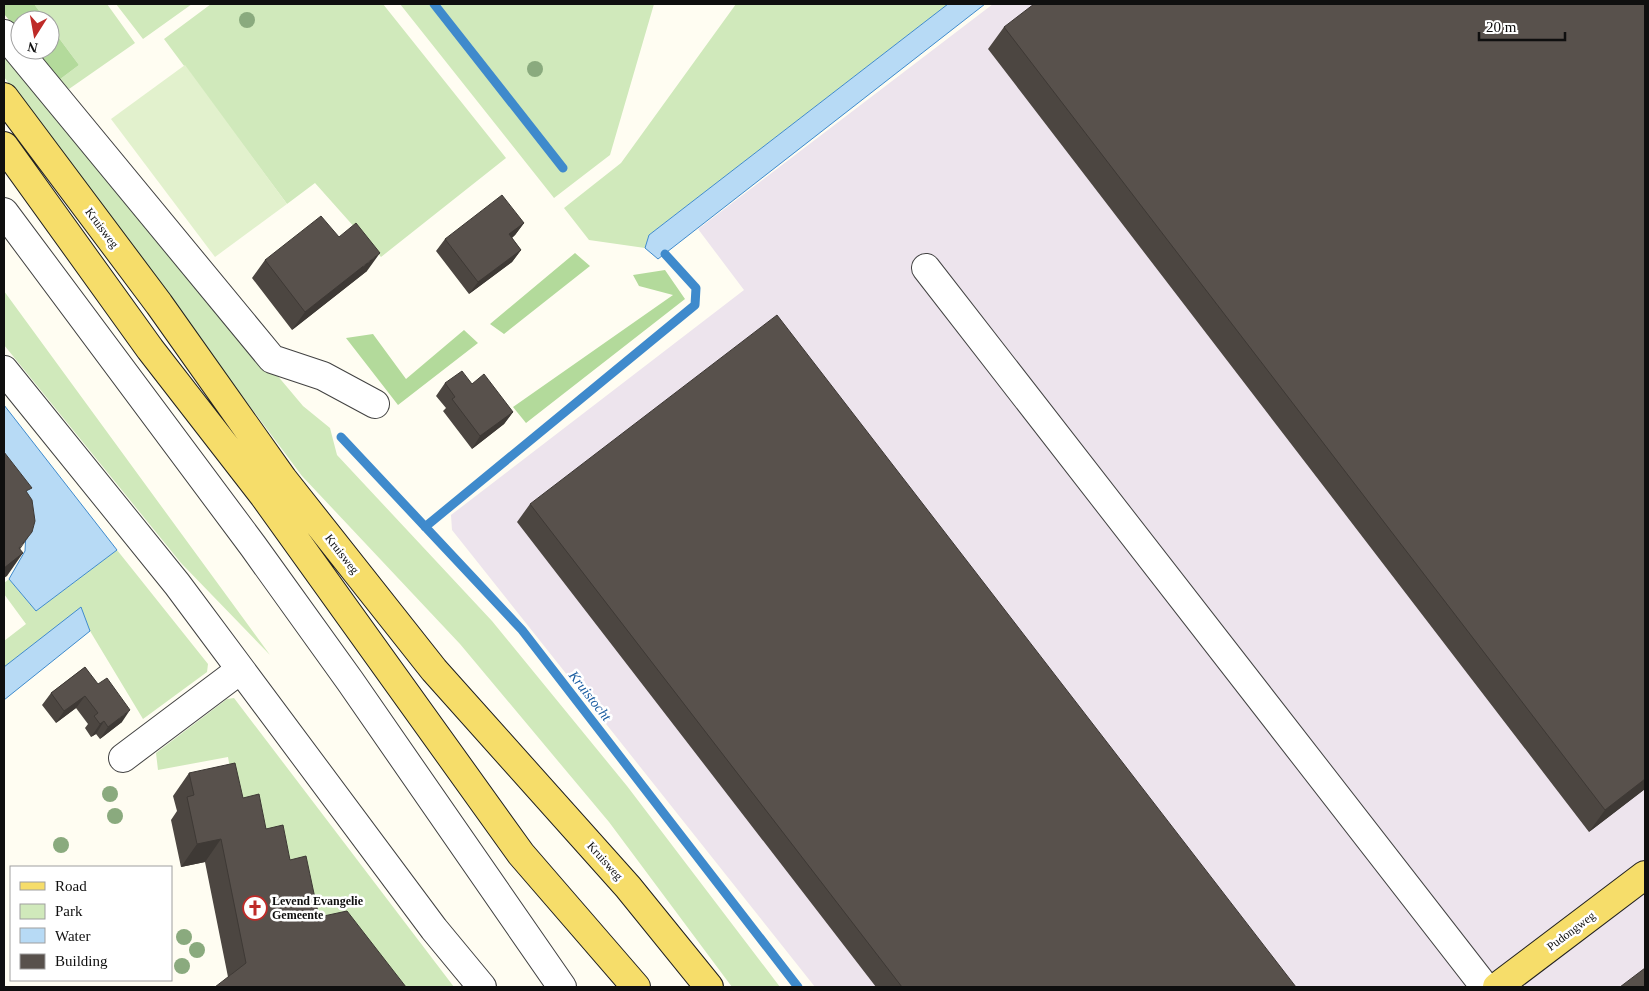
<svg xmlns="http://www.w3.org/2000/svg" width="1649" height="991" font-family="'Times New Roman',serif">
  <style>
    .industrial { fill: #ede4ed }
    .green { fill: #d0e9bb }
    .forest { fill: #b3da9b }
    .pitch { fill: #e2f1cd }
    .water { fill: #b7daf5; stroke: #3f8acc }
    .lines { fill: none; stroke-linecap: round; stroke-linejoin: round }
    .stream { stroke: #3f8acc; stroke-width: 9 }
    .minor-casing { stroke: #424242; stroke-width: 30 }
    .major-casing { stroke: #202020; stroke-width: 30 }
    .minor { stroke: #fff; stroke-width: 28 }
    .major { stroke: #f6dd6a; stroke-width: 28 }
    .tree { fill: #8aaa7e }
    .wall { fill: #4c4641 }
    .shaded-wall { fill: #3e3935 }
    .building { fill: #58514c; stroke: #3e3935 }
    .labels { text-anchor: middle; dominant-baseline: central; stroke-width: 5; stroke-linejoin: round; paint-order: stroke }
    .street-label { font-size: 12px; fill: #0f0f0f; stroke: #fff }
    .poi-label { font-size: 12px; font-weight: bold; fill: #0f0f0f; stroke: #fff; text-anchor: start }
    .water-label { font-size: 14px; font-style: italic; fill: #195ca0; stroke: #fff }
  </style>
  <rect width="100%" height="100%" fill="#fffdf2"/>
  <!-- industrial -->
  <path class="industrial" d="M 993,4 L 1645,4 L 1645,987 L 815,987 L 452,530 L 451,515 L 744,290 L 698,229 Z"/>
  <!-- green -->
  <path class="green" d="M 34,4 L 107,4 L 135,43 L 69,89 L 59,80 L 79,65 L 50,26 L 50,20 L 46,20 Z
    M 116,4 L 192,4 L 143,39 Z
    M 211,4 L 383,4 L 506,158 L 381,257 L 315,183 L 287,204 L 164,39 Z
    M 400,4 L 654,4 L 610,155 L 554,198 Z
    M 736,4 L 948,4 L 649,235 L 645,248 L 589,240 L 564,208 L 621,163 Z
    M 4,51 L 303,406 L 330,428 L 337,455 L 492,621 L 627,786 L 780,987 L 732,987 L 609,822 L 460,644 L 302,476 L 4,77 Z
    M 4,291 L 270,655 L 181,563 L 4,345 Z
    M 117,550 L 208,664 L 207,672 L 143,719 L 90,631 L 81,608 L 4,667 L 4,641 L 26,624 L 4,594 L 4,583 L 9,579 L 36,611 Z
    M 234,698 L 454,987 L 376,987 L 305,936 L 238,815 L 228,757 L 158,770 L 156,753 L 227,699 Z"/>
  <!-- forest -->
  <path class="forest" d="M 4,4 L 34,4 L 46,20 L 20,20 L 20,33 L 4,14 Z
    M 50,26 L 79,65 L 59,80 L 34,50 L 50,50 Z
    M 575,253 L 590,266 L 504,334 L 490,324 Z
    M 665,270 L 685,299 L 526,423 L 513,407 L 673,295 L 639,286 L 633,275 Z
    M 464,330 L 478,343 L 398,405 L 346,338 L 373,334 L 406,379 Z"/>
  <!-- pitch -->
  <path class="pitch" d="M 185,65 L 287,204 L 215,257 L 111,119 Z"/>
  <!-- water -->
  <path class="water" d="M 948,4 L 985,4 L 658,259 L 645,248 L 649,235 Z
    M 4,405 L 117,550 L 36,611 L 9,579 L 25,551 L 26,532 L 4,483 Z
    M 81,607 L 90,631 L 4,700 L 4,667 Z"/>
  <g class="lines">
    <!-- stream -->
    <path class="stream" d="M 434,4 L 563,168
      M 341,437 L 522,630 L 798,987
      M 425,527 L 695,305 L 696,288 L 665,254"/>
    <!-- minor casing -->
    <g class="minor-casing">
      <path id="minor" d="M 4,34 L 272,359 L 323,376 L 375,404
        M 4,212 L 253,546 L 350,681 L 562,987
        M 926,268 L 1485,987
        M 4,370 L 177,584 L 434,929 L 482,987
        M 123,758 L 240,670"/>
    </g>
    <!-- major casing -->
    <g class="major-casing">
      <path id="major" d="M 4,97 L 159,304 L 283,479 L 434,670 L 628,887 L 709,987
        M 4,146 L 150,349 L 264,496 L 521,854 L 636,987
        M 1497,987 L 1645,875"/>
    </g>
    <!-- minor -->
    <use href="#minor" class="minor"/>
    <!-- major -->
    <use href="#major" class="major"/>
  </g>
  <!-- trees -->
  <g class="tree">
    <circle cx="247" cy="20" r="8"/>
    <circle cx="535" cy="69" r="8"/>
    <circle cx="110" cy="794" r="8"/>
    <circle cx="115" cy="816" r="8"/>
    <circle cx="61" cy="845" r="8"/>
    <circle cx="184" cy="937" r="8"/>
    <circle cx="197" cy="950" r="8"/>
    <circle cx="182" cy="966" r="8"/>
  </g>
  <!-- wall -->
  <path class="wall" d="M 1645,4 L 1645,789 L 1589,832 L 988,49 L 1004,27 Z
    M 524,223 L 515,235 L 512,238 L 521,250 L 512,262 L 469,294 L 436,251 L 445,239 Z
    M 339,237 L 367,271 L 292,330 L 252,278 L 265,260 Z
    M 445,383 L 472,384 L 513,412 L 504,424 L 472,449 L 443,411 L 446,408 L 436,396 Z
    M 530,504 L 1296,987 L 876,987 L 517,522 Z
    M 85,667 L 122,722 L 100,739 L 96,734 L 91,737 L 85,728 L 88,724 L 76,708 L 56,723 L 42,705 L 51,693 Z
    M 189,773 L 243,798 L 290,860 L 319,917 L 228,977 L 205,862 L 181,867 L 171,820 L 177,811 L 173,796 Z"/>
  <!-- shaded-wall -->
  <path class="shaded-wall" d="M 524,223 L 515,235 L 500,247 L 509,234 Z
    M 521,250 L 512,262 L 469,294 L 478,282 Z
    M 380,253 L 367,271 L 292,330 L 305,312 Z
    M 513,412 L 504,424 L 472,449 L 480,436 Z
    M 32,532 L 16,555 L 23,553 L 7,576 L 4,578 L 4,568 Z
    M 85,696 L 76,708 L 56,723 L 64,711 Z
    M 130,710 L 122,722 L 100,739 L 108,727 Z
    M 104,721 L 96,734 L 91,737 L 100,724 Z
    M 1645,779 L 1645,789 L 1589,832 L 1605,810 Z
    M 221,839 L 205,862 L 181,867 L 197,844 Z"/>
  <!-- building -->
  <path class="building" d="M 1034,4 L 1645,4 L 1645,779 L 1605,810 L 1004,27 Z
    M 502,195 L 524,223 L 509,234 L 521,250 L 478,282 L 445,239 Z
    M 321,216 L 339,237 L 356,223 L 380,253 L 305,312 L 265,260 Z
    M 777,315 L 1296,987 L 902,987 L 530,504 Z
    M 462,371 L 472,384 L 484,374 L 513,412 L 480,436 L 452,399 L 455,397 L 445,383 Z
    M 4,452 L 32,488 L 26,491 L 32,500 L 35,521 L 32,532 L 19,548 L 23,553 L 4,568 Z
    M 85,667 L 98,684 L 107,678 L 130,710 L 108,727 L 104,721 L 100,724 L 94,716 L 98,713 L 85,696 L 64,711 L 51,693 Z
    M 235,763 L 243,798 L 259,794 L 266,829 L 283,825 L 290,860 L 306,856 L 319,917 L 347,911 L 406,987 L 215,987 L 246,963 L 221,839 L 197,844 L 187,797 L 194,795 L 189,773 Z
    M 1645,968 L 1645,987 L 1620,987 Z"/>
  <!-- icons -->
  <defs>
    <g id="church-ring" transform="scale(1.25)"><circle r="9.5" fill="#fff" stroke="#be2b28" stroke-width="1.5"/><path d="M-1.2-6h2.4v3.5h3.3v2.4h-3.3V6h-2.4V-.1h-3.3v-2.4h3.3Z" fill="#be2b28"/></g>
  </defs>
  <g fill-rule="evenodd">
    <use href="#church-ring" x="255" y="908"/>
  </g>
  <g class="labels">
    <!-- street labels -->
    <g class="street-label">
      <text transform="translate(102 228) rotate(53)">Kruisweg</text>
      <text transform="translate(342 554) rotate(52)">Kruisweg</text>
      <text transform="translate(605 861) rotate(48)">Kruisweg</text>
      <text transform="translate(1571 931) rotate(-37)">Pudongweg</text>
    </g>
    <!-- poi labels -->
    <g class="poi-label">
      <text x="272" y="901">Levend Evangelie<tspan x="272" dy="14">Gemeente</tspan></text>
    </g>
    <!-- water labels -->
    <g class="water-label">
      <text transform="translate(590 696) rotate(52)">Kruistocht</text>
    </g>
  </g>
  <!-- border -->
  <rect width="1649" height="991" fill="none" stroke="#0f0f0f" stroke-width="10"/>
  <!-- legend -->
  <rect x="10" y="866" width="162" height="115" fill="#ffffff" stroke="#9f9f9f"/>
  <rect x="20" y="882" width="25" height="8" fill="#f6dd6a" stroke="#9f9f9f"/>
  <text x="55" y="891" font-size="15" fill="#0f0f0f">Road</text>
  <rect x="20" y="904" width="25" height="15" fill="#d0e9bb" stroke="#9f9f9f"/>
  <text x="55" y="916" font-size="15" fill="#0f0f0f">Park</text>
  <rect x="20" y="928" width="25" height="15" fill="#b7daf5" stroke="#9f9f9f"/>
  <text x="55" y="941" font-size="15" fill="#0f0f0f">Water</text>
  <rect x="20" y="954" width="25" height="15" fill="#58514c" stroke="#9f9f9f"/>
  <text x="55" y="966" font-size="15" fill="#0f0f0f">Building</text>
  <!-- north arrow -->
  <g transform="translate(35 35) rotate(191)"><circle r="24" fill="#ffffff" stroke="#9f9f9f"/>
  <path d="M0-4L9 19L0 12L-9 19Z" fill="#be2b28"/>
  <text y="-8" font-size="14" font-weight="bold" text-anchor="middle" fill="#0f0f0f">N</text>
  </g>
  <!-- scale -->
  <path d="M1479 32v8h86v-8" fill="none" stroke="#0f0f0f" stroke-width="2.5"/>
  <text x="1486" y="32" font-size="15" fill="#0f0f0f" stroke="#ffffff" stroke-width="4" paint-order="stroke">20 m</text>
</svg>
